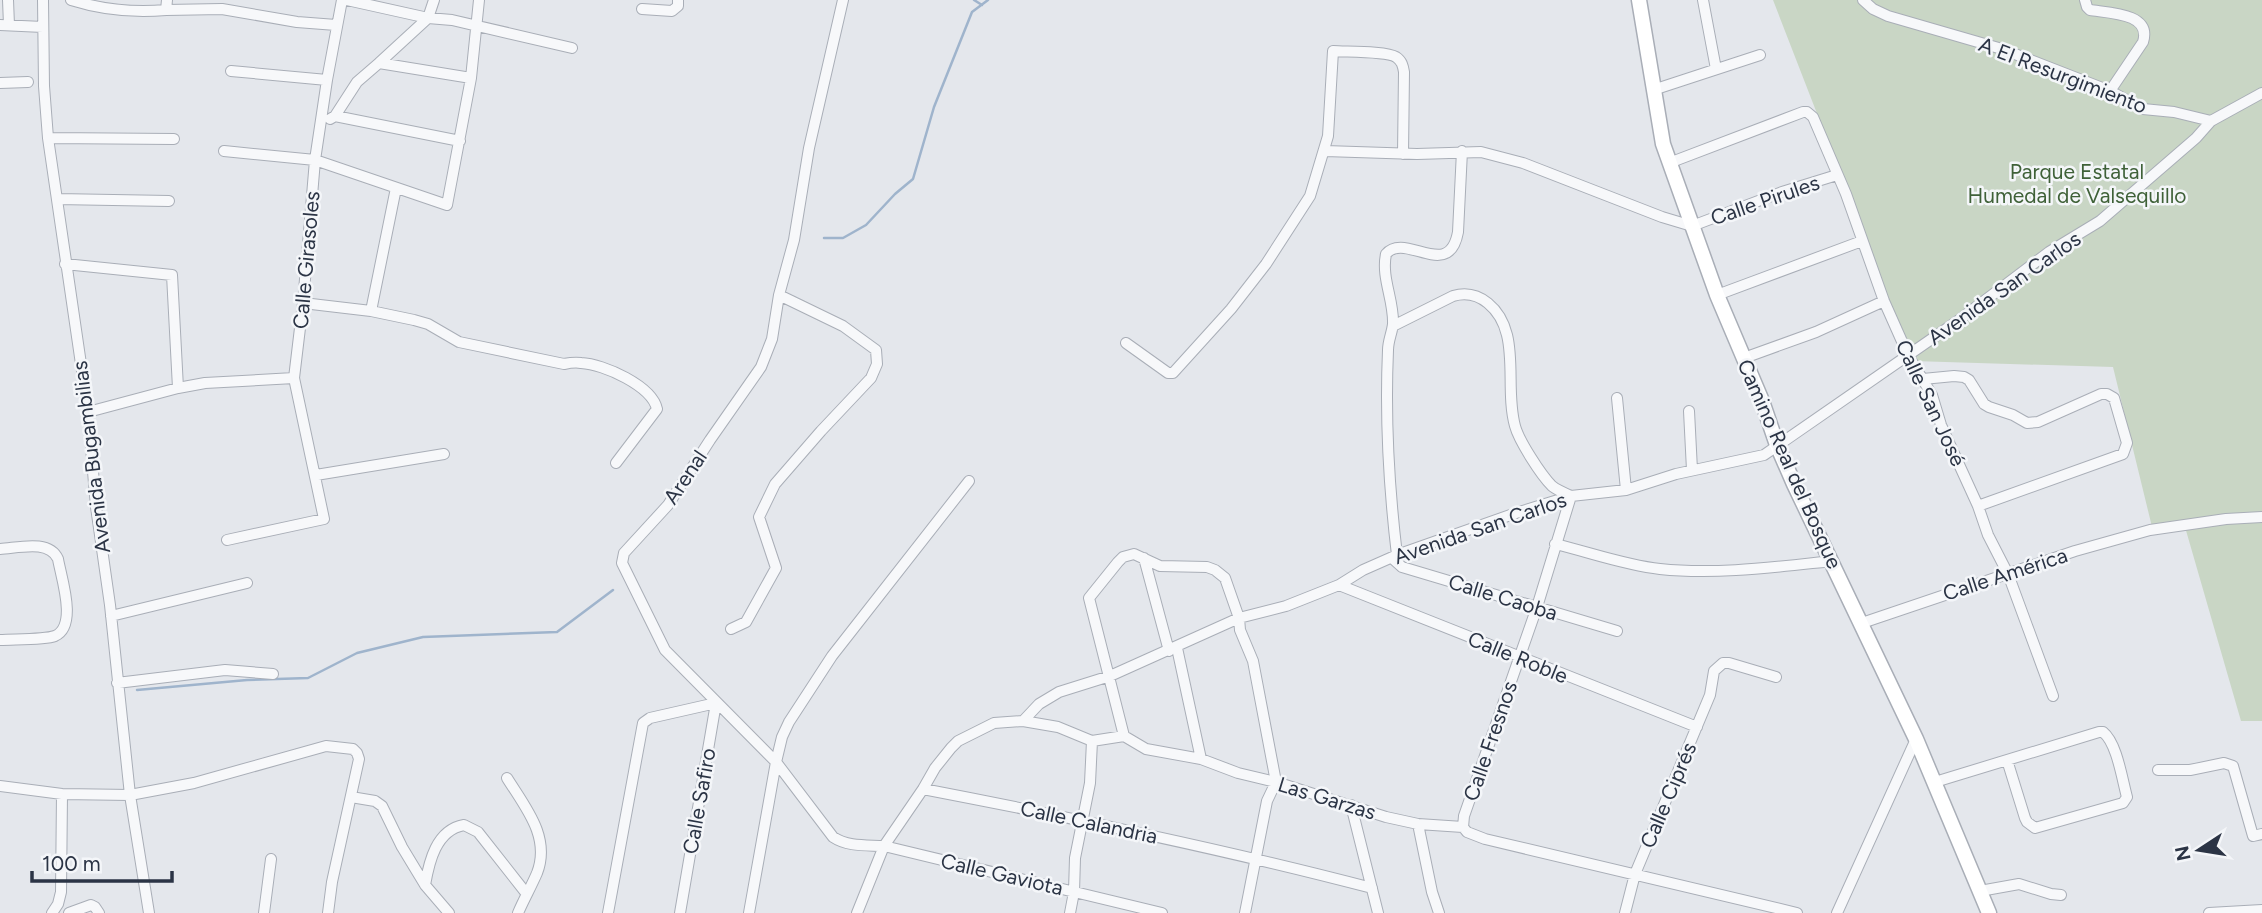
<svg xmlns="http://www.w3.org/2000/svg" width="2262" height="913" font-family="Figtree,sans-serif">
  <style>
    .green { fill: #c9d6c5 }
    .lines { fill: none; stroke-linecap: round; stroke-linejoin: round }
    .stream { stroke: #9fb4cc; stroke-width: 2.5 }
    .street-casing { stroke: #a9aeb7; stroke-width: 12 }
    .secondary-casing { stroke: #a9aeb7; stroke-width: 17 }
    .street { stroke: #f7f8fa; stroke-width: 10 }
    .secondary { stroke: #fff; stroke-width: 14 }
    .labels { text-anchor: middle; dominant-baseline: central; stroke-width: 5; stroke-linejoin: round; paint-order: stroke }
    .street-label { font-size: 21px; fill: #2b3445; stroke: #f4f6f9 }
    .park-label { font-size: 21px; fill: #3f6138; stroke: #f4f6f9 }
  </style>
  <rect width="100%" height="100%" fill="#e4e7ec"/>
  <!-- green -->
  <path class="green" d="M 1773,0 L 2262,0 L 2262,721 L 2241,721 L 2185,527 L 2153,531 L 2113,367 L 1913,361 Z"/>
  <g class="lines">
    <!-- stream -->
    <path class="stream" d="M 974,0 L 982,5
      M 824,238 L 843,238 L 866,225 L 895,194 L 913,179 L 934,107 L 972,12 L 988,0
      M 137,690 L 247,680 L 308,678 L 357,653 L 423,637 L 557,632 L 613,590"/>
    <!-- street casing -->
    <g class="street-casing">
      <path id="street" d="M 8,0 L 9,25
        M 43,0 L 44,86 L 48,138 L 88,412 L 96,507 L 110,605 L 130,795 L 149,913
        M 71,0 C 103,10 133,13 166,10 L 167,0
        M 347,0 L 428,18 L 452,20 L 572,48
        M 843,0 L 809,148 L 794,240 L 779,295 L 772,339 L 761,367 L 710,440 L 668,505 L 624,553 L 622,563 L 665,650 L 776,762 L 833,837 C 848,847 866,845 884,846 L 1162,913
        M 1703,0 L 1716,69
        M 1863,0 L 1873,9 L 1888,16 L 2002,49 L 2110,91 L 2143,109 L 2174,112 L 2211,121
        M 2085,0 L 2087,7 L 2090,10 C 2109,13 2152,13 2143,42 L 2110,91
        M 642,9 L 672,11 L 678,6 L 678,0
        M 166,10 L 222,9 L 297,22 L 336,25
        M 0,25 L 43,27
        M 379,63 L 428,18 L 434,0
        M 231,71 L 327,80
        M 0,83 L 28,82
        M 1653,90 L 1760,55
        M 335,116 L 357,82 L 379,63 L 471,78
        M 330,119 L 335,116 L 460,141
        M 48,138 L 174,139
        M 224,151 L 315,160 L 447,205 L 471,78 L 479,0
        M 1325,151 L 1417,154 L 1481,152 L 1523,163 L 1662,217 L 1692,226 L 1782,192 L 1837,175
        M 1669,163 L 1803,112 L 1807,112 L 1813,117 L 1846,194 L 1884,301 L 1908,355 L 1932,395 L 1941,425 L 1978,506 L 1988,535 L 2008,574 L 2053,696
        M 57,199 L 169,201
        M 65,264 L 172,275 L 178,388
        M 1717,295 L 1862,241
        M 303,303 L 371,311 L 414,320 L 428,324 L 459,342 L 564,364 C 569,363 575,362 581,363 C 604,364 652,386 657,409 L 616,463
        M 371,311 L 396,188
        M 1393,326 L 1453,296 C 1480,288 1501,310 1507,335 C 1514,363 1507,397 1515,426 C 1519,441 1541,475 1552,486 C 1557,490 1564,493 1571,496 L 1537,607 L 1464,816 L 1463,827
        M 1126,343 L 1168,373 L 1173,373 L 1231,309 L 1266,264 L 1310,196 L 1328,136 L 1333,51 C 1346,52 1386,51 1396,57 C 1402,61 1403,66 1404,72 L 1403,154
        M 1744,358 L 1816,332 L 1884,301
        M 1923,379 L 1954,376 L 1964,377 L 1969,380 L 1984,404 L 1989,407 L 2013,415 L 2027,423 L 2038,422 L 2101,394 L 2107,394 L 2114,398 L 2127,443 L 2123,454 L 1978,506
        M 1617,398 L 1626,490
        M 1689,411 L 1692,470
        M 88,412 L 178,388 L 205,383 L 294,378
        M 316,475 L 444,454
        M 227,540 L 324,519 L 294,378 L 303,303 L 315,160 L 327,80 L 342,0
        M 1555,544 C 1589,552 1624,565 1660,569 C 1716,575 1775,567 1832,561
        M 0,549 C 18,548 49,539 58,559 C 61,577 78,626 55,636 C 44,640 13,639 0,640
        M 1397,555 C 1389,488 1385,418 1388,350 C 1388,341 1392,333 1393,324 C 1394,300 1381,278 1386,254 C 1405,231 1449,282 1458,232 L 1462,151
        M 1144,558 L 1169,651
        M 1392,558 L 1402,567 L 1617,631
        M 1339,585 L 1697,727
        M 111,616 L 247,583
        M 1862,623 L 2075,551 L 2150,530 L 2226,519 L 2262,517
        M 731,629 L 746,622 L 776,568 L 759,517 L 775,484 L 821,431 L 871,378 L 877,364 L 876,350 L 843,326 L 779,295
        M 1177,648 L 1201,759
        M 117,683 L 225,670 L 273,674
        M 1023,721 L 1058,727 L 1092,741 L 1124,736 L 1146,749 L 1201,759 L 1238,773 L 1276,782 L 1386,817 L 1418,824 L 1463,827 L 1467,832 L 1485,839 L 1797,913
        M 1124,736 L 1089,598 L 1118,562 L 1123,557 L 1134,554 L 1160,566 L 1207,567 L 1215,570 L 1225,578 L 1239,618 L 1240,630 L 1253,661 L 1276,782 L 1267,801 L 1245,913
        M 2158,770 L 2190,770 L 2224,763 L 2233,766 L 2253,836 L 2262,834
        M 507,778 C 525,807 551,837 537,873 C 531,887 524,899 518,913
        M 1935,782 L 2099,732 L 2103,732 C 2117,743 2122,779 2127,797 L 2123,803 L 2035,828 L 2027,822 L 2025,818 L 2007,760
        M 0,786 L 62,794 L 130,795 L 194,783 L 326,746 L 353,749 L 357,753 L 359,759 L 332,882 L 328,913
        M 923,789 C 1074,818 1223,849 1372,888
        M 351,797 L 375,801 L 382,806 L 402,847 L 425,885 L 449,913
        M 1351,805 L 1378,913
        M 1418,824 L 1432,892 L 1439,913
        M 425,885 C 429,862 436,830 464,825 L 478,832 L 526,893
        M 1980,891 L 2019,884 L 2051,894 L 2061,895
        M 52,913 L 58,904 L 61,892 L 62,794
        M 69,913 L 91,905 L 95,907 L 99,913
        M 264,913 L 271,859
        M 608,913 L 643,723 L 650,718 L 716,703 L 680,913
        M 749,913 L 776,762 L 782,737 L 789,722 L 832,656 L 969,481
        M 857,913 L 884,846 L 923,789 L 935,768 L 951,748 L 958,741 L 994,723 L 1023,721 L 1039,704 L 1059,692 L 1110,676 L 1239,618 L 1286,606 L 1339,585 L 1363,570 L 1397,555 L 1516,513 L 1571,496 L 1626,490 L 1676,474 L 1764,455 L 1959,320 L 2049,252 L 2100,221 L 2196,138 L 2211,121 L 2262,93
        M 1070,913 L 1074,892 L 1075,858 L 1090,783 L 1092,741
        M 1625,913 L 1635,874 L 1710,695 L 1714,671 L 1723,663 L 1729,663 L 1776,677
        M 1837,913 L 1916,739
        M 2209,913 L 2262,910"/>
    </g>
    <!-- secondary casing -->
    <g class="secondary-casing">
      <path id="secondary" d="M 1639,0 L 1663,144 L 1717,295 L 1762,401 L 1777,445 L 1794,484 L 1916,739 L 1989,913"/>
    </g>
    <!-- street -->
    <use href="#street" class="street"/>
    <!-- secondary -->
    <use href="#secondary" class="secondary"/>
  </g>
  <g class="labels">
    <!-- street labels -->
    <g class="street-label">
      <text transform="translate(2063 75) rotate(21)">A El Resurgimiento</text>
      <text transform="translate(1765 200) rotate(-19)">Calle Pirules</text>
      <text transform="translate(306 260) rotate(-85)">Calle Girasoles</text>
      <text transform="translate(2004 288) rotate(-35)">Avenida San Carlos</text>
      <text transform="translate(1931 403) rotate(65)">Calle San José</text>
      <text transform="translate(91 457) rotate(-97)">Avenida Bugambilias</text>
      <text transform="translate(1790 464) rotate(66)">Camino Real del Bosque</text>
      <text transform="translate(685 477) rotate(-56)">Arenal</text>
      <text transform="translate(1480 528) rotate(-19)">Avenida San Carlos</text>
      <text transform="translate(2005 574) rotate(-18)">Calle América</text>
      <text transform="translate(1503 597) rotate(17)">Calle Caoba</text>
      <text transform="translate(1518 657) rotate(22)">Calle Roble</text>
      <text transform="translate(1490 741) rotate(-71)">Calle Fresnos</text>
      <text transform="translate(1668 795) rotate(-67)">Calle Ciprés</text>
      <text transform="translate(1327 798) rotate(17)">Las Garzas</text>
      <text transform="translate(699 801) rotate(-80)">Calle Safiro</text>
      <text transform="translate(1089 822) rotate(12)">Calle Calandria</text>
      <text transform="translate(1002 874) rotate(13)">Calle Gaviota</text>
    </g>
    <!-- park labels -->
    <g class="park-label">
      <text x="2077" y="171">Parque Estatal<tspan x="2077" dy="24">Humedal de Valsequillo</tspan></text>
    </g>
  </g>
  <!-- north arrow -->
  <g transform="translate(2199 850) rotate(258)" stroke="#f4f6f9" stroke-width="5" paint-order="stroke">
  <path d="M0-5L12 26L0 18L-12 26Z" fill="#2b3445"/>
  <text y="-10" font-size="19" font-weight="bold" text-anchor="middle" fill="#2b3445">N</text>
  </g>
  <!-- scale -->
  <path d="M32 871v10h140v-10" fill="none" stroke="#2b3445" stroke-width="3.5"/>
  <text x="42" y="871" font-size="21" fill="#2b3445" stroke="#f4f6f9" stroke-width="5" paint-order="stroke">100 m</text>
</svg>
